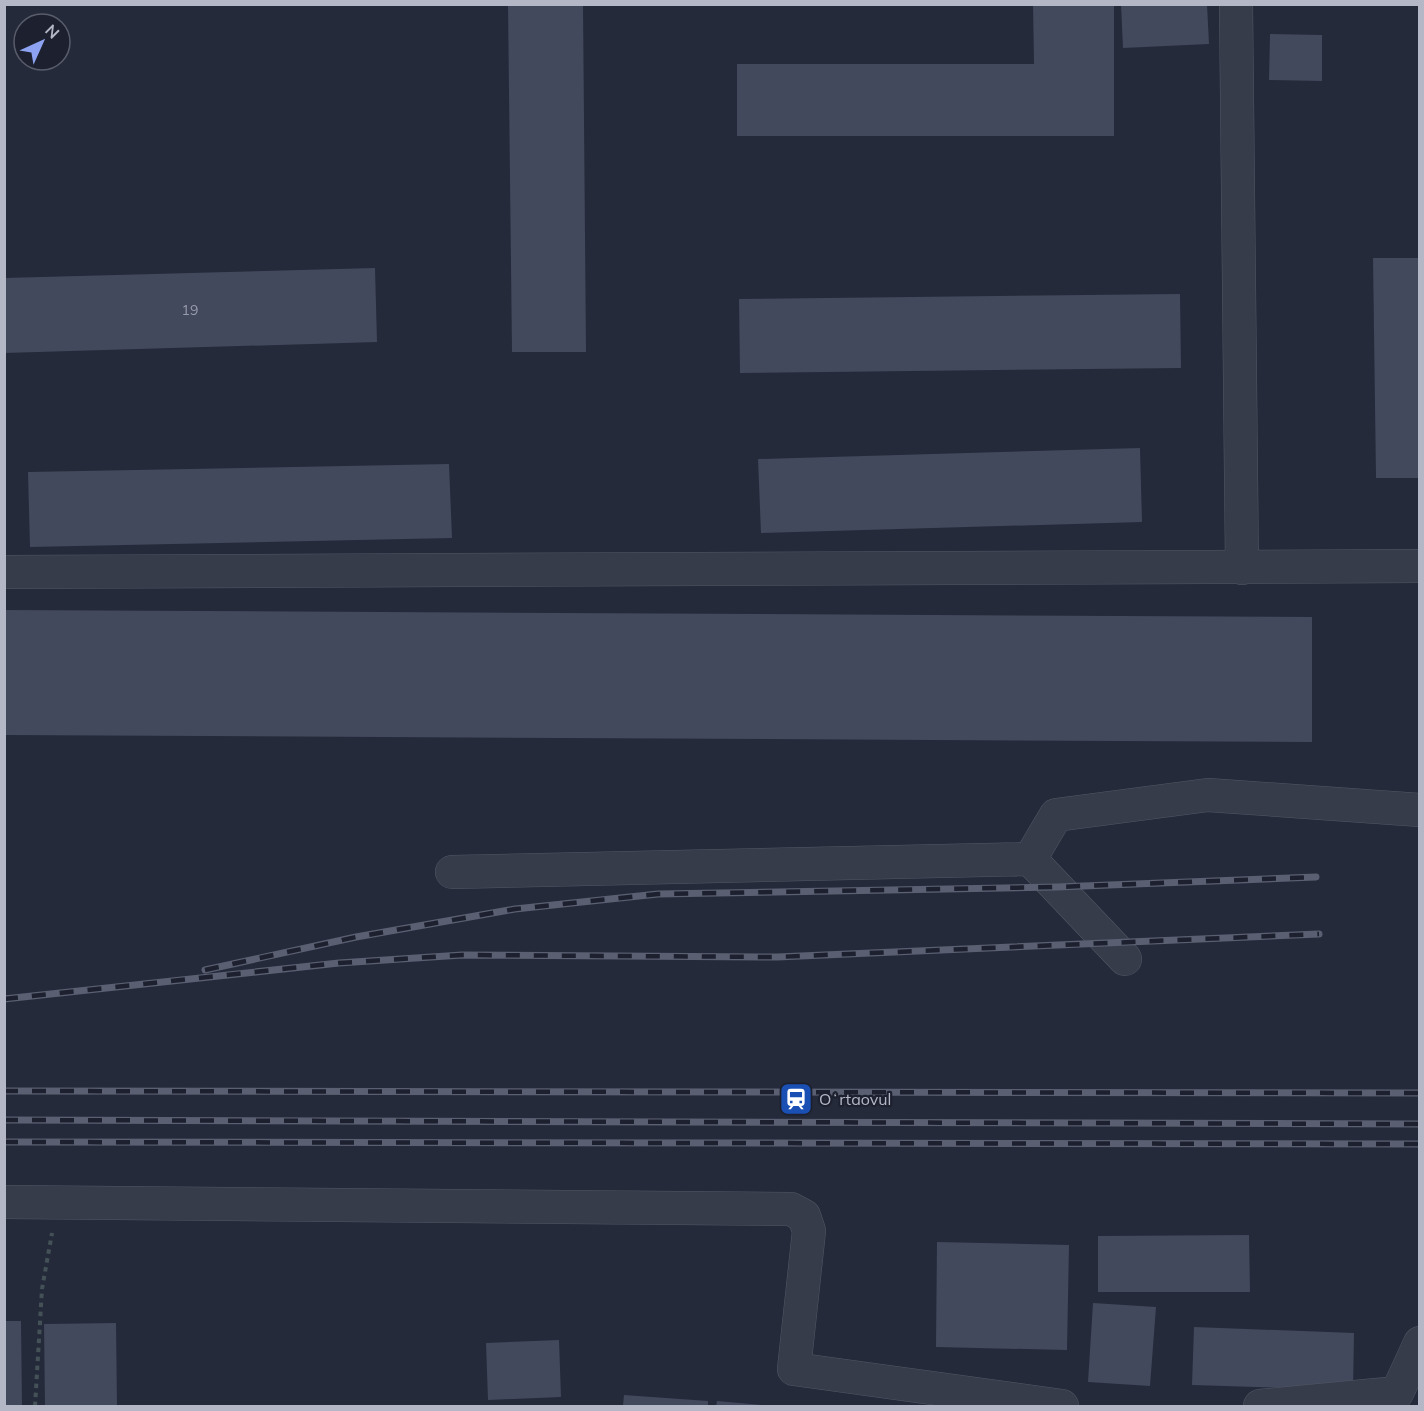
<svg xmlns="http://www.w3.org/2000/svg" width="1424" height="1411" font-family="Mulish,sans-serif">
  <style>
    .building { fill: #43495c }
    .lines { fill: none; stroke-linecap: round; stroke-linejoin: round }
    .minor-casing { stroke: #535765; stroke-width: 34 }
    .path { stroke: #445258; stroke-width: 4; stroke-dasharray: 4.5 4.5; stroke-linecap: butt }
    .minor { stroke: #373c4a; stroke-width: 33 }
    .rail-casing { stroke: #5a5f71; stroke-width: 7 }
    .rail { stroke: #1d212f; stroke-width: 4.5; stroke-dasharray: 14; stroke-linecap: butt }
    .labels { text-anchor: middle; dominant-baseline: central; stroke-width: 4.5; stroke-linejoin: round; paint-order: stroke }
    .number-label { font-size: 14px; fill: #979cac }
    .poi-label { font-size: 16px; fill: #b3b7c6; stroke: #1d212f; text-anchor: start }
  </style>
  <rect width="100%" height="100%" fill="#242a3a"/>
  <!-- building -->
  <path class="building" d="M 508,4 L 583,4 L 586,352 L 512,352 Z
    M 1033,4 L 1114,4 L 1114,136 L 737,136 L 737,64 L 1034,64 Z
    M 1121,4 L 1207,4 L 1209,44 L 1123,48 Z
    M 1270,34 L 1322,35 L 1322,81 L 1269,80 Z
    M 1373,258 L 1420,258 L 1420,478 L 1376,478 Z
    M 375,268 L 377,342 L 4,353 L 4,278 Z
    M 1180,294 L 1181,368 L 740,373 L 739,299 Z
    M 1140,448 L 1142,522 L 761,533 L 758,459 Z
    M 449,464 L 452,538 L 30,547 L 28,472 Z
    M 4,610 L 1312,617 L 1312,742 L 4,735 Z
    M 1249,1235 L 1250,1292 L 1098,1292 L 1098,1236 Z
    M 937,1242 L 1069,1245 L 1067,1350 L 936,1347 Z
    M 1093,1303 L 1156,1307 L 1150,1386 L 1088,1382 Z
    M 4,1321 L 21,1321 L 22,1406 L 4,1406 Z
    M 116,1323 L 117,1406 L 45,1406 L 44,1324 Z
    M 1194,1327 L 1354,1333 L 1353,1390 L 1192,1385 Z
    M 559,1340 L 561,1397 L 488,1400 L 486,1343 Z
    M 624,1395 L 708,1401 L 708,1406 L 623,1406 Z
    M 717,1401 L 762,1405 L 762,1406 L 716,1406 Z"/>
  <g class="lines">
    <!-- minor casing -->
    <g class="minor-casing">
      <path id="minor" d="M 1236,4 L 1242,568
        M 4,572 L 1420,566
        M 452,872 L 1030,859
        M 1125,959 L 1030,859 L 1056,815 L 1208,795 L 1420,810
        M 4,1202 L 791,1209 L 804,1216 L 809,1231 L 794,1369 L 1062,1406
        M 1260,1406 L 1397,1393 L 1420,1343"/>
    </g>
    <!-- path -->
    <path class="path" d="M 35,1406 L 42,1289 L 52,1233"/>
    <!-- minor -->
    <use href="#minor" class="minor"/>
    <!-- rail casing -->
    <g class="rail-casing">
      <path id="rail" d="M 205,970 L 356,937 L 515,909 L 658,894 L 1057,887 L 1316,877
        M 4,999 L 339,963 L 462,955 L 777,957 L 1319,934
        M 4,1091 L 1420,1093
        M 4,1120 L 1420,1124
        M 4,1142 L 1420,1144"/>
    </g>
    <!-- rail -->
    <use href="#rail" class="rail"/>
  </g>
  <!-- icons -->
  <defs>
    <g id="station-square" transform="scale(1.725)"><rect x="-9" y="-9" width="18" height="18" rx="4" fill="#1a4fb4" stroke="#1d212f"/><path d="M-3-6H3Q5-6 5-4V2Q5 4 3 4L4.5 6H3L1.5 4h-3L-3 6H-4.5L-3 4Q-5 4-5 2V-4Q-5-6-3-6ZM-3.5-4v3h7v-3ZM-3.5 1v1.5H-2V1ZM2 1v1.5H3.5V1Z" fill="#fff"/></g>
  </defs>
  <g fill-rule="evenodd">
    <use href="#station-square" x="796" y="1099"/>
  </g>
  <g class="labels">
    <!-- number labels -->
    <g class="number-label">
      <text x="190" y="310">19</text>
    </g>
    <!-- poi labels -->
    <g class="poi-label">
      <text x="819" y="1099">Oʻrtaovul</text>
    </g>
  </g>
  <!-- border -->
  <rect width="1424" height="1411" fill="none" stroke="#b3b7c6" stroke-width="12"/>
  <!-- north arrow -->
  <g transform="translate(42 42) rotate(45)"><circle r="28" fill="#1d212f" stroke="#595d6b" stroke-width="1.5"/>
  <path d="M0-4.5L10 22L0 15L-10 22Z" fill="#8da2f1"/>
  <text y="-9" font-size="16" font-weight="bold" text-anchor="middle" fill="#b3b7c6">N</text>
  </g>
</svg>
